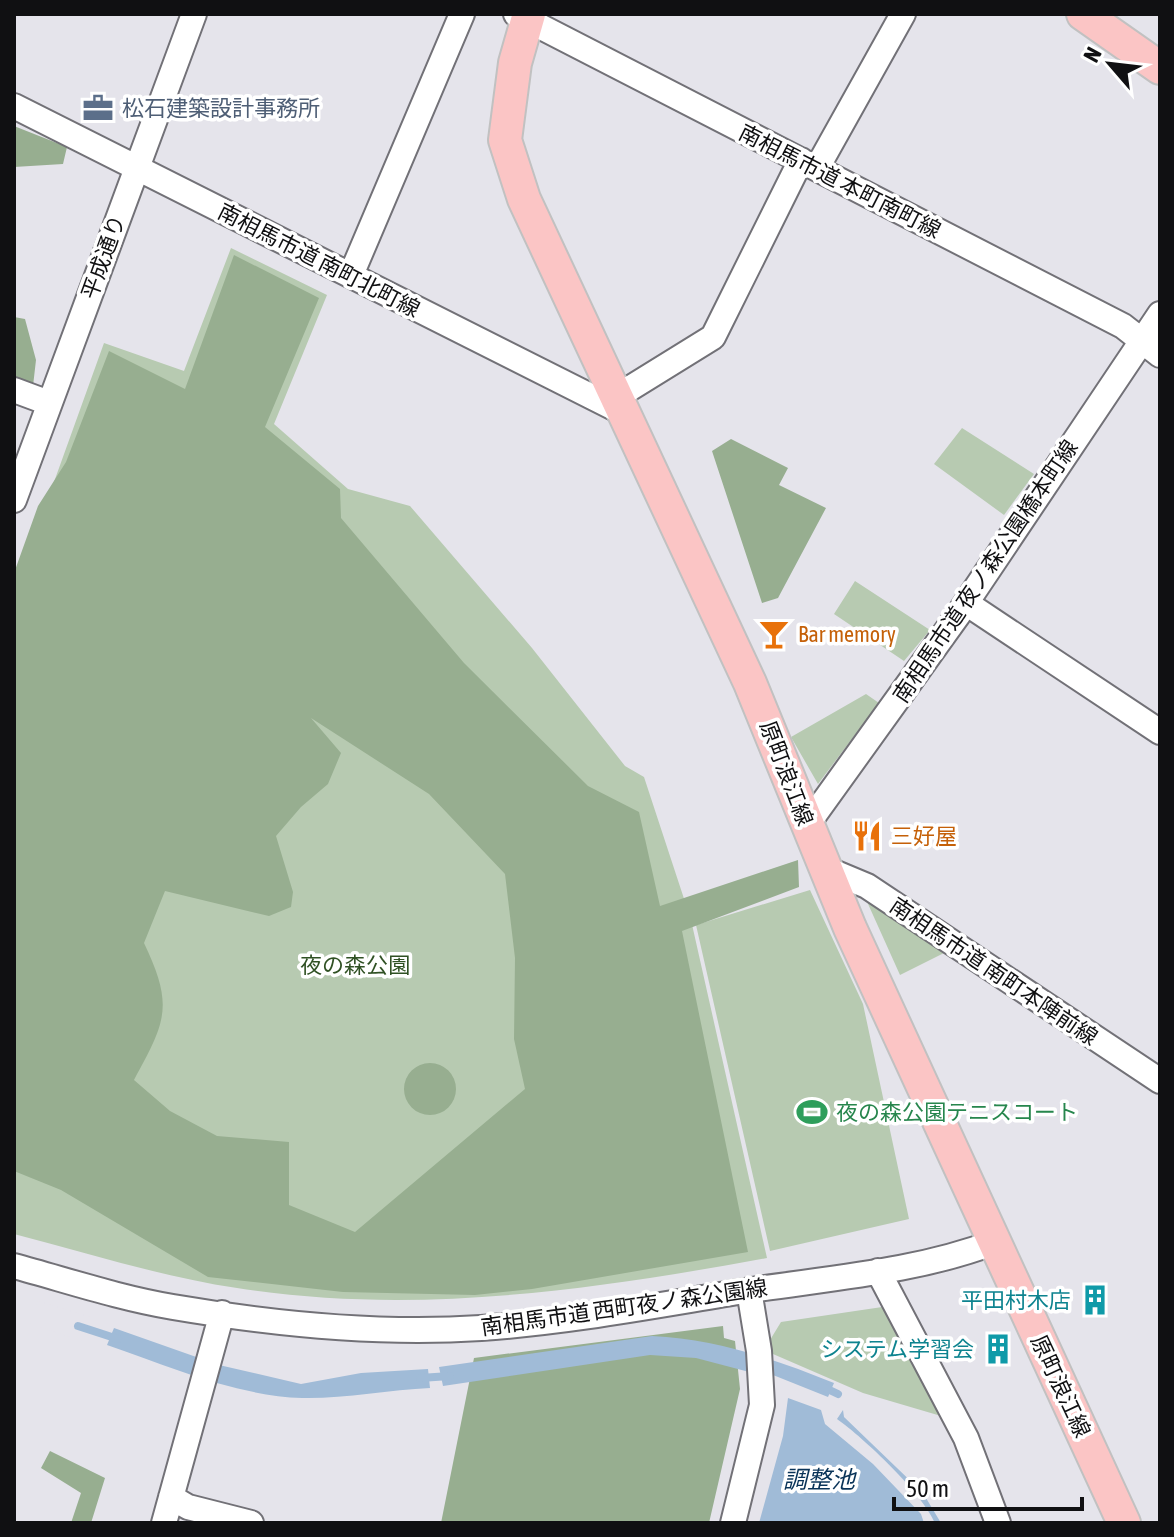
<svg xmlns="http://www.w3.org/2000/svg" width="1174" height="1537" font-family="'Asap Condensed','Noto Sans JP',sans-serif">
  <style>
    .green { fill: #b7cab1 }
    .forest { fill: #97ae90; fill-rule: evenodd }
    .water { fill: #a0bbd7 }
    .pier { fill: #e5e4eb }
    .lines { fill: none; stroke-linecap: round; stroke-linejoin: round }
    .stream { stroke: #a0bbd7; stroke-width: 8 }
    .minor-casing { stroke: #727177; stroke-width: 28 }
    .major-casing { stroke: #c1c1c1; stroke-width: 36 }
    .minor { stroke: #fff; stroke-width: 24 }
    .major { stroke: #fbc5c5; stroke-width: 32 }
    .labels { text-anchor: middle; dominant-baseline: central; stroke-width: 7; stroke-linejoin: round; paint-order: stroke }
    .service-label { font-size: 22px; fill: #4e5e75; stroke: #fff; text-anchor: start }
    .street-label { font-size: 22px; fill: #101012; stroke: #fff }
    .food-label { font-size: 22px; fill: #c56008; stroke: #fff; text-anchor: start }
    .park-label { font-size: 22px; fill: #305124; stroke: #fff }
    .leisure-label { font-size: 22px; fill: #27864d; stroke: #fff; text-anchor: start }
    .culture-label { font-size: 22px; fill: #0d838f; stroke: #fff; text-anchor: end }
    .water-label { font-size: 24px; font-style: italic; fill: #093358; stroke: #fff }
  </style>
  <rect width="100%" height="100%" fill="#e5e4eb"/>
  <!-- green -->
  <path class="green" d="M 231,248 L 327,295 L 274,424 L 348,489 L 410,506 L 532,648 L 625,766 L 644,777 L 691,920 L 767,1258 C 592,1290 415,1316 237,1288 C 162,1277 88,1253 14,1234 L 14,914 L 50,493 L 104,343 L 184,371 Z
    M 962,428 L 1034,474 L 1004,515 L 934,464 Z
    M 855,581 L 930,630 L 904,661 L 834,614 Z
    M 866,694 L 879,703 L 818,784 L 791,737 Z
    M 810,890 L 863,1004 L 909,1219 L 770,1251 L 696,925 Z
    M 864,895 L 950,950 L 900,975 Z
    M 889,1306 L 941,1416 L 863,1393 L 773,1354 L 770,1340 L 781,1322 Z"/>
  <!-- forest -->
  <path class="forest" d="M 14,126 L 67,147 L 63,164 L 14,167 Z
    M 234,255 L 319,298 L 265,427 L 340,489 L 341,518 L 464,663 L 588,786 L 639,812 L 660,906 L 798,860 L 799,887 L 682,931 L 748,1252 L 532,1289 L 475,1295 L 343,1292 L 208,1277 L 61,1190 L 14,1171 L 14,573 L 38,506 L 66,462 L 109,351 L 185,389 ZM 311,718 L 429,794 L 505,874 L 515,958 L 514,1039 L 525,1089 L 355,1232 L 289,1205 L 289,1142 L 217,1136 L 170,1111 L 134,1080 C 166,1021 174,1006 144,943 L 165,891 L 269,916 L 291,907 L 293,892 L 276,836 L 301,807 L 328,784 L 341,753 Z
    M 14,317 L 25,319 L 36,360 L 33,386 L 14,380 Z
    M 731,439 L 788,468 L 779,485 L 826,508 L 778,598 L 762,603 L 712,451 Z
    M404 1089a26 26 0 1 1 52 0a26 26 0 1 1-52 0Z
    M 723,1326 L 724,1338 L 735,1341 L 740,1389 L 709,1523 L 441,1523 L 474,1358 Z
    M 50,1451 L 105,1478 L 91,1523 L 71,1523 L 81,1493 L 41,1468 Z"/>
  <!-- water -->
  <path class="water" d="M 114,1328 L 219,1365 L 301,1384 L 361,1373 L 428,1369 L 430,1388 C 389,1390 341,1399 302,1398 C 236,1396 168,1366 107,1345 Z
    M 652,1336 C 716,1339 775,1359 834,1383 L 828,1397 L 768,1373 L 753,1373 L 696,1358 L 650,1355 L 443,1386 L 439,1367 Z
    M 788,1398 L 821,1410 L 825,1424 L 873,1464 L 921,1514 L 924,1523 L 759,1523 L 783,1436 Z
    M 843,1410 L 844,1417 L 923,1493 L 941,1523 L 935,1523 C 923,1494 864,1438 837,1419 Z"/>
  <!-- pier -->
  <path class="pier" d="M 38,1301 L 90,1317 L 83,1341 L 30,1324 Z"/>
  <g class="lines">
    <!-- stream -->
    <path class="stream" d="M 78,1326 L 118,1339
      M 420,1378 L 450,1376
      M 821,1386 L 838,1394"/>
    <!-- minor casing -->
    <g class="minor-casing">
      <path id="minor" d="M 516,14 L 1123,326 L 1160,355
        M 14,106 L 624,413
        M 817,168 L 903,14
        M 351,275 L 462,14
        M 14,390 L 49,403
        M 616,397 L 713,337 L 801,160
        M 14,500 L 194,14
        M 966,603 L 1160,732
        M 807,825 L 958,615 L 1160,314
        M 824,868 L 867,886 L 1160,1081
        M 14,1266 C 66,1280 119,1298 173,1307 C 273,1324 379,1335 481,1328 C 570,1322 658,1305 745,1291 C 829,1278 916,1272 995,1242
        M 878,1271 L 966,1438 L 998,1523
        M 171,1497 L 188,1507 L 251,1523
        M 164,1523 L 222,1313
        M 733,1523 L 762,1405 L 759,1351 L 749,1290"/>
    </g>
    <!-- major casing -->
    <g class="major-casing">
      <path id="major" d="M 529,14 L 515,63 L 505,140 L 524,199 L 750,683 L 850,928 L 1124,1523
        M 1083,14 L 1160,68"/>
    </g>
    <!-- minor -->
    <use href="#minor" class="minor"/>
    <!-- major -->
    <use href="#major" class="major"/>
  </g>
  <!-- icons -->
  <defs>
    <g id="office-bare" transform="scale(2.4)"><path d="M-6-3h4V-5.5h4V-3h4V5H-6ZM-1-4.5V-3h2v-1.5ZM-6 0V1H6V0Z" fill="#5c6f8a" stroke="#fff" stroke-width="2.5" paint-order="stroke"/></g>
    <g id="bar-bare" transform="scale(2.4)"><path d="M-6-5H6L.8 .8V4.5H3.5V6h-7V4.5H-.8V.8Z" fill="#e8710a" stroke="#fff" stroke-width="2.5" paint-order="stroke"/></g>
    <g id="restaurant-bare" transform="scale(2.4)"><path d="M-5-6h1v4h1v-4h1v4h1v-4h1v5L-1.5 .5V6h-2V.5L-5-1ZM5-6V6H3V1.5H1.5Q1.5-4 5-6Z" fill="#e8710a" stroke="#fff" stroke-width="2.5" paint-order="stroke"/></g>
    <g id="stadium-bare" transform="scale(2.4)"><path d="M0-5a6.5 5 0 1 0 0 10a6.5 5 0 1 0 0-10ZM-3.5-1.8h7v3.6h-7Z" fill="#2e9e5b" stroke="#fff" stroke-width="2.5" paint-order="stroke"/></g>
    <g id="building-bare" transform="scale(2.4)"><path d="M-4-6H4V6H1V3H-1V6H-4ZM-2.5-4.3h1.7v1.8h-1.7ZM.8-4.3h1.7v1.8H.8ZM-2.5-1h1.7V.8h-1.7ZM.8-1h1.7V.8H.8Z" fill="#0f9aa8" stroke="#fff" stroke-width="2.5" paint-order="stroke"/></g>
  </defs>
  <g fill-rule="evenodd">
    <use href="#office-bare" x="98" y="108"/>
    <use href="#bar-bare" x="774" y="634"/>
    <use href="#restaurant-bare" x="867" y="836"/>
    <use href="#stadium-bare" x="812" y="1112"/>
    <use href="#building-bare" x="1095" y="1300"/>
    <use href="#building-bare" x="998" y="1349"/>
  </g>
  <g class="labels">
    <!-- service labels -->
    <g class="service-label">
      <text x="122" y="108">松石建築設計事務所</text>
    </g>
    <!-- street labels -->
    <g class="street-label">
      <text transform="translate(840 181) rotate(27)">南相馬市道 本町南町線</text>
      <text transform="translate(103 257) rotate(-70)">平成通り</text>
      <text transform="translate(319 260) rotate(27)">南相馬市道 南町北町線</text>
      <text transform="translate(985 571) rotate(-56)">南相馬市道 夜ノ森公園橋本町線</text>
      <text transform="translate(787 773) rotate(69)">原町浪江線</text>
      <text transform="translate(994 971) rotate(34)">南相馬市道 南町本陣前線</text>
      <text transform="translate(624 1307) rotate(-8)">南相馬市道 西町夜ノ森公園線</text>
      <text transform="translate(1061 1386) rotate(65)">原町浪江線</text>
    </g>
    <!-- food labels -->
    <g class="food-label">
      <text x="798" y="634">Bar memory</text>
      <text x="891" y="836">三好屋</text>
    </g>
    <!-- park labels -->
    <g class="park-label">
      <text x="355" y="965">夜の森公園</text>
    </g>
    <!-- leisure labels -->
    <g class="leisure-label">
      <text x="836" y="1112">夜の森公園テニスコート</text>
    </g>
    <!-- culture labels -->
    <g class="culture-label">
      <text x="1071" y="1300">平田村木店</text>
      <text x="974" y="1349">システム学習会</text>
    </g>
    <!-- water labels -->
    <g class="water-label">
      <text x="819" y="1479">調整池</text>
    </g>
  </g>
  <!-- border -->
  <rect width="1174" height="1537" fill="none" stroke="#101012" stroke-width="32"/>
  <!-- north arrow -->
  <g transform="translate(1110 64) rotate(298)" stroke="#ffffff" stroke-width="6" paint-order="stroke">
  <path d="M0-6L14 30L0 20L-14 30Z" fill="#101012"/>
  <text y="-12" font-size="22" font-weight="bold" text-anchor="middle" fill="#101012">N</text>
  </g>
  <!-- scale -->
  <path d="M894 1497v12h188v-12" fill="none" stroke="#101012" stroke-width="4"/>
  <text x="906" y="1497" font-size="24" fill="#101012" stroke="#ffffff" stroke-width="6" paint-order="stroke">50 m</text>
</svg>
